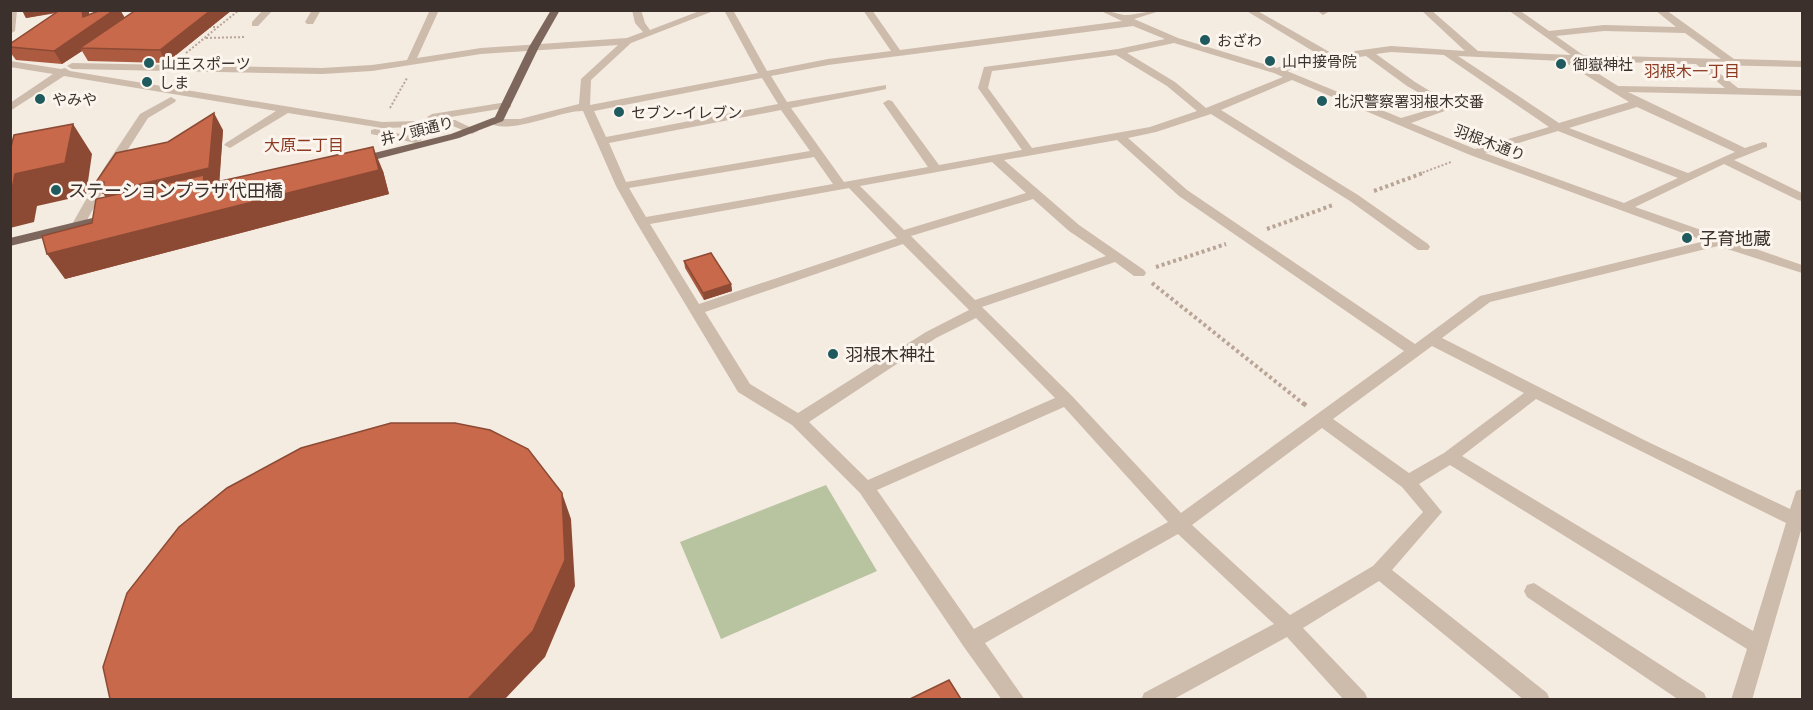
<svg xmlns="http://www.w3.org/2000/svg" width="1813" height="710" font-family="Commissioner,'Noto Sans JP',sans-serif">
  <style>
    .green { fill: #b8c4a0 }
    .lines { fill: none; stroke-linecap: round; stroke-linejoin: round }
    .path-far2 { stroke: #b9a596; stroke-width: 2; stroke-dasharray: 2 2; stroke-linecap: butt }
    .path-far1 { stroke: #b9a596; stroke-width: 4; stroke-dasharray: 3 3; stroke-linecap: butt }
    .path { stroke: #b9a596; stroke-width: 4.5; stroke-dasharray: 4 4; stroke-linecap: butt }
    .minor { fill: #cdbbac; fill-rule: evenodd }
    .major { fill: #7d675c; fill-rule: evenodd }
    .wall { fill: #ac5a40 }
    .shaded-wall { fill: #8c4a34 }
    .building { fill: #c8694b; stroke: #8c4a34; stroke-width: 1.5 }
    .poi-dot { fill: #1f5a5e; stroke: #fbf5ee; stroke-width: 2 }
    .labels { text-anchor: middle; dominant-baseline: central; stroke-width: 6; stroke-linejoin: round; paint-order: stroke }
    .far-poi-label { font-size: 15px; fill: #3b302b; stroke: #fbf5ee; text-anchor: start }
    .far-street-label { font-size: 15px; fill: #3b302b; stroke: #fbf5ee }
    .far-neighbourhood-label { font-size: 16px; fill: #8c3b22; stroke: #fbf5ee }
    .poi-label { font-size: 18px; fill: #3b302b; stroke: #fbf5ee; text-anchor: start }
  </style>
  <rect width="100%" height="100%" fill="#f4ebe1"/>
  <!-- green -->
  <path class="green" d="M 826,485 L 877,571 L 721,639 L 680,542 Z"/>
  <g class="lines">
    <!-- path-far2 -->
    <path class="path-far2" d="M 209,27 L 218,27
      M 206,38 L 246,37
      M 186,53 L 239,10
      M 390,108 L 407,78
      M 1419,174 L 1451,162"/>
    <!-- path-far1 -->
    <path class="path-far1" d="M 1374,191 L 1423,173
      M 1267,229 L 1333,205
      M 1156,267 L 1226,244
      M 1152,283 L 1305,405"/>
    <!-- path -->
    <path class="path" d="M 1303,403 L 1308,407"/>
    <!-- minor -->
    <path class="minor" d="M 10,10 L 17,10 L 15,31 L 10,34 Z
      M 263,10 L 273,10 L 258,26 L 252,26 L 252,22 Z
      M 312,10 L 321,10 L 313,24 L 307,24 L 305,22 Z
      M 430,10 L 439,10 L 417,58 L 481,48 L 627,38 L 643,32 L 635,23 L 632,10 L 641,10 L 645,23 L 650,30 L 702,10 L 716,10 L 631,43 L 591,80 L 590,105 L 758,73 L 724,10 L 733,10 L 767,71 L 828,59 L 891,51 L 863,10 L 872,10 L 900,50 L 1122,21 L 1099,10 C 1109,10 1122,16 1128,15 C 1140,14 1151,10 1163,10 L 1134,19 L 1178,38 L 1277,68 L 1296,60 L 1321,56 L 1245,10 L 1256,10 L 1333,54 L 1391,46 L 1465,51 L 1421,10 L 1431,10 L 1478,51 L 1571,55 L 1508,10 L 1519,10 L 1549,31 L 1604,25 L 1676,27 L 1655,10 L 1666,10 L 1734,59 L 1802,61 L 1802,67 L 1709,65 L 1738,88 L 1802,90 L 1802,96 L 1628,92 L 1745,148 L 1763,142 L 1767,143 L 1767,147 L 1734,160 L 1802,193 L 1802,201 L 1798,200 L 1724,164 L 1635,207 L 1802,265 L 1802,273 L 1718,246 L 1490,302 L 1442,338 L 1646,441 L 1790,509 L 1796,491 L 1802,489 L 1802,527 L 1752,700 L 1731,700 L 1747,649 L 1450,465 L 1419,484 L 1442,512 L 1392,570 L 1547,693 L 1550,700 L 1524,700 L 1379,581 L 1303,628 L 1365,693 L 1368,700 L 1344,700 L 1287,637 L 1172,700 L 1141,700 L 1144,693 L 1274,624 L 1178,534 L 985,643 L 1025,700 L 1002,700 L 964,647 L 860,493 L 792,425 L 738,392 L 636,222 L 616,186 L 583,111 C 561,110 507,137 488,122 L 494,119 L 520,119 L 579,104 L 581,79 L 618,45 L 481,54 L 372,71 L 322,74 L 72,69 L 67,66 L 72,63 L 322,68 L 372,65 L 407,60 ZM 1133,26 L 1165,39 L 1118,49 L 984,67 L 978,88 L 1022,150 L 939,165 L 892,101 L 888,100 L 883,103 L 928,167 L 844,182 L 791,108 L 882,90 L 886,89 L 886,85 L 787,102 L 771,76 L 828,65 ZM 1604,31 L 1685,33 L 1721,59 L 1583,55 L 1556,36 ZM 1174,43 L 1274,73 L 1283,77 L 1206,108 L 1175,82 L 1127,53 ZM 1391,52 L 1444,55 L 1549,127 L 1475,149 L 1411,123 L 1456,107 L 1415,82 L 1376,54 ZM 1116,55 L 1167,86 L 1197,111 L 1150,127 L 1032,148 L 988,88 L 992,71 ZM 1366,56 L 1407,86 L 1442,106 L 1401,118 L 1287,71 L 1302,65 ZM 1458,56 L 1563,61 L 1629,102 L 1559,123 ZM 1578,61 L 1696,64 L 1725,88 L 1618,86 ZM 762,78 L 778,104 L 606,137 L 594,111 ZM 1292,80 L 1470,155 L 1705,241 L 1480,296 L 1415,344 L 1187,190 L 1128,138 L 1156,132 L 1211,114 L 1350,201 L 1418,250 L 1428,250 L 1430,247 L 1428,244 L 1358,195 L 1221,110 ZM 1637,107 L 1735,152 L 1688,173 L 1569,128 ZM 781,110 L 810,151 L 626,182 L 609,143 ZM 1558,131 L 1678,178 L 1624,203 L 1485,153 ZM 1117,140 L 1179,196 L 1404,351 L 1181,513 L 1072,396 L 982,307 L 1115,262 L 1134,276 L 1144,276 L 1146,273 L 1144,270 L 1079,225 L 1004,160 ZM 814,157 L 833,184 L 646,217 L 629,188 ZM 992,162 L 1026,193 L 904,230 L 860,186 ZM 849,188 L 897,238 L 699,304 L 650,224 ZM 1033,199 L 1069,231 L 1106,256 L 975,300 L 911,236 ZM 903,244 L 969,310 L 926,332 L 798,413 L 750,384 L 705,312 ZM 976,318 L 1055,398 L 868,480 L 809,422 L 936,338 ZM 1432,346 L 1524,393 L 1444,453 L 1409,473 L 1333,419 ZM 1536,399 L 1786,523 L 1753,631 L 1462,456 ZM 1064,407 L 1168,522 L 974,629 L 877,490 ZM 1322,428 L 1402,487 L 1423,512 L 1373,566 L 1290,615 L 1192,525 Z
      M 1316,10 L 1327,10 L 1328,12 L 1323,15 Z
      M 10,61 L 61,69 L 65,68 L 70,71 L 382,122 L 455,120 L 478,131 L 472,134 L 453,126 L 382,128 L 288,113 L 230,148 L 224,145 L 226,143 L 276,111 L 64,76 L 10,111 L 10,103 L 53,74 L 10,67 Z
      M 171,97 L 176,100 L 175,102 L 148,118 L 116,168 L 82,229 L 72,229 L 71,226 L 104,168 L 140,114 Z
      M 507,102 L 511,103 L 511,107 L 432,120 L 427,117 L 432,114 Z
      M 375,129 L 416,137 L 422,140 L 416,143 L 371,134 L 371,130 Z
      M 1534,583 L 1704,693 L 1707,700 L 1679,700 L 1527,597 L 1524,591 L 1527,585 Z"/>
    <!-- major -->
    <path class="major" d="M 551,10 L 560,10 L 539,47 L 503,121 L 459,138 L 358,164 L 354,162 L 354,158 L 451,134 L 495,117 L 529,47 Z
      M 113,213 L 117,214 L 119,217 L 117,220 L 10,246 L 10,238 Z"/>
  </g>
  <!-- wall -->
  <path class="wall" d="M 22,10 L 89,10 L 89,15 L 101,10 L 120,10 L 125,18 L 136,10 L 232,10 L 166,63 L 88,61 L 82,51 L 62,64 L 16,60 L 10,52 L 10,44 L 57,13 L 26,18 Z
    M 223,130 L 219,182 L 383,171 L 389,194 L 65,279 L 92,223 L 106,197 L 96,182 Z
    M 684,261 L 731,284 L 732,291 L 704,300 L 685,268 Z"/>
  <!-- shaded-wall -->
  <path class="shaded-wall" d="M 22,10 L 69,10 L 26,18 Z
    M 82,10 L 89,10 L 90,27 L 114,10 L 120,10 L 126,20 L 80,48 L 82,51 L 62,64 L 54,51 L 83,17 Z
    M 211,10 L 232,10 L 166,63 L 160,50 Z
    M 214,113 L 223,130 L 219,187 L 114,211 L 103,193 Z
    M 73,124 L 92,154 L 86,195 L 37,206 L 34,222 L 10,228 L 10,190 L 15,174 Z
    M 373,147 L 383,171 L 389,194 L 65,279 L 47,254 Z
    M 731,284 L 732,291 L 704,300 L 703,293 Z
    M 562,493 L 571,519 L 575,586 L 545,657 L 505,699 L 468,699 Z"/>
  <!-- building -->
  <path class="building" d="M 60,10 L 82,10 L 83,17 L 101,10 L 114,10 L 54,51 L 10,47 L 10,44 Z
    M 136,10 L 211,10 L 160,50 L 80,48 Z
    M 214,113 L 209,168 L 103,193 L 104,182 L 96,182 L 116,153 L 168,142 Z
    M 73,124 L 65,163 L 15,174 L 12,190 L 10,190 L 10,151 L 14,135 Z
    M 373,147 L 379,170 L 47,254 L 42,236 L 92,223 L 96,199 L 204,175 L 203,185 Z
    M 711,253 L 731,284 L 703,293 L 684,261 Z
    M 391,423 L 455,423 L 490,430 L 528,449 L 562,493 L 565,560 L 533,631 L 468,699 L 110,699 L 103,667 L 127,593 L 179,527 L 227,488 L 301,448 Z
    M 949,680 L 961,699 L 910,699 Z"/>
  <!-- markers -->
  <g class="poi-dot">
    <circle cx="1205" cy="40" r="6"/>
    <circle cx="1270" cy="61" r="6"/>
    <circle cx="149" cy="63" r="6"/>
    <circle cx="1561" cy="64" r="6"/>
    <circle cx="147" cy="82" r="6"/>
    <circle cx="40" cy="99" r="6"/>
    <circle cx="1322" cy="101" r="6"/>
    <circle cx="619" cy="112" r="6"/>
    <circle cx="56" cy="190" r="6"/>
    <circle cx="1687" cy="238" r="6"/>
    <circle cx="833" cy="354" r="6"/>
  </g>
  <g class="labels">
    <!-- far-poi labels -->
    <g class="far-poi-label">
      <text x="1217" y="40">おざわ</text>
      <text x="1282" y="61">山中接骨院</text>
      <text x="161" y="63">山王スポーツ</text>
      <text x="1573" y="64">御嶽神社</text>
      <text x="159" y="82">しま</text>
      <text x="52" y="99">やみや</text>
      <text x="1334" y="101">北沢警察署羽根木交番</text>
      <text x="631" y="112">セブン-イレブン</text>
    </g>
    <!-- far-street labels -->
    <g class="far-street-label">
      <text transform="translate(417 130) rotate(-14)">井ノ頭通り</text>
      <text transform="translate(1490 142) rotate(21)">羽根木通り</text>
    </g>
    <!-- far-neighbourhood labels -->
    <g class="far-neighbourhood-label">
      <text x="1692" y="70">羽根木一丁目</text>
      <text x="304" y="144">大原二丁目</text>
    </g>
    <!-- poi labels -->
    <g class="poi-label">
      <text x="68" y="190">ステーションプラザ代田橋</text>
      <text x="1699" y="238">子育地蔵</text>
      <text x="845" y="354">羽根木神社</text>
    </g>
  </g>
  <!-- border -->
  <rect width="1813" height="710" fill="none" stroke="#3b302b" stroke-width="24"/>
</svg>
